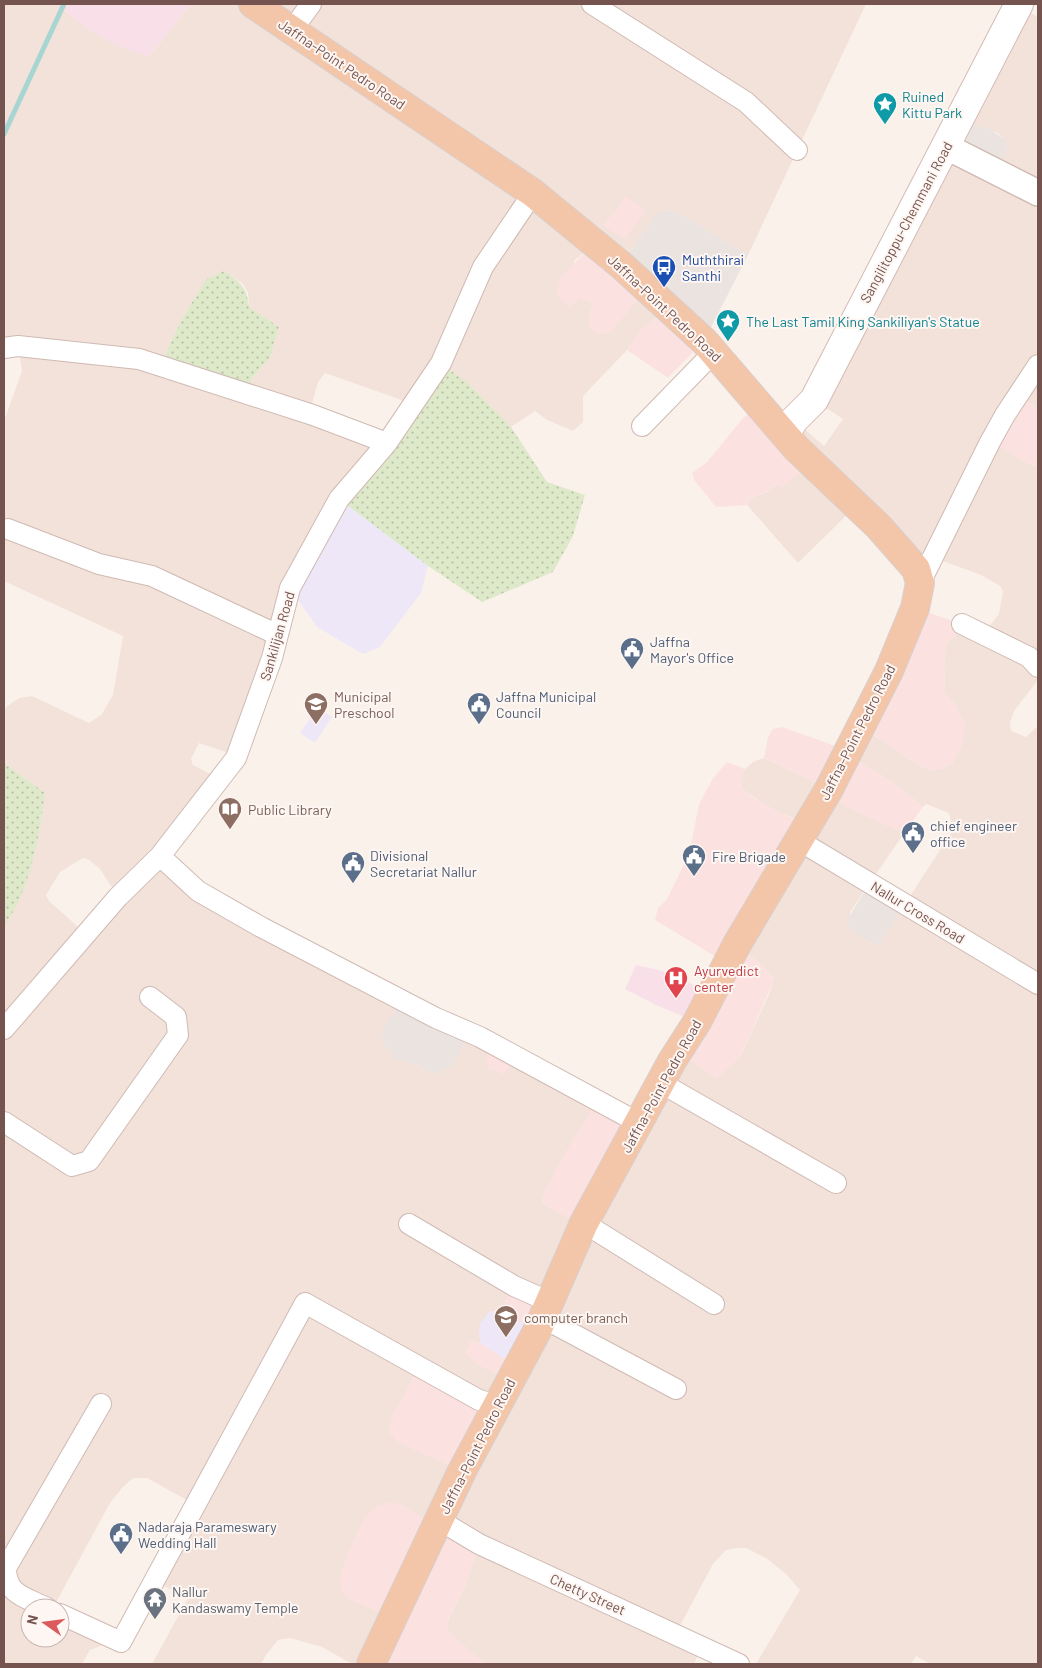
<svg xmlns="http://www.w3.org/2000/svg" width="1042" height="1668" font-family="Barlow,sans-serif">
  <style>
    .residential { fill: #f3e2da; fill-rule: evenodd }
    .commercial { fill: #fbe2e0 }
    .industrial { fill: #ebe3e0 }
    .education { fill: #eee7f8 }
    .medical { fill: #f9dfe8 }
    .grass { fill: url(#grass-dots) }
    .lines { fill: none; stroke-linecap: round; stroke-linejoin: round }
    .stream { stroke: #a7d5d1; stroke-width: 5 }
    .minor-casing { stroke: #cfbab3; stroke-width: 22 }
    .tertiary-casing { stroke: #cfbab3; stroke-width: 28 }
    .secondary-casing { stroke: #d5bab4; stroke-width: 30 }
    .primary-casing { stroke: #d8cfce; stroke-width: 30 }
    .minor { stroke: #fff; stroke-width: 20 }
    .tertiary { stroke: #fff; stroke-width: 25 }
    .secondary { stroke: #fff; stroke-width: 28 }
    .primary { stroke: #f4c6a9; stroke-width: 28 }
    .labels { text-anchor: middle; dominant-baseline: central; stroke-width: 4; stroke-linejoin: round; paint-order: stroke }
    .street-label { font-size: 14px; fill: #75544f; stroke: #fef6f2 }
    .culture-label { font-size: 14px; fill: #0d838f; stroke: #fef6f2; text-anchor: start }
    .transit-label { font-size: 14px; fill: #164399; stroke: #fef6f2; text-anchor: start }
    .service-label { font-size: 14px; fill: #4e5e75; stroke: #fef6f2; text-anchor: start }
    .education-label { font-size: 14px; fill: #785e54; stroke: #fef6f2; text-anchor: start }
    .health-label { font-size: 14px; fill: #be3a42; stroke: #fef6f2; text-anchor: start }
    .worship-label { font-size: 14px; fill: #5b616d; stroke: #fef6f2; text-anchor: start }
  </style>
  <defs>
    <pattern id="grass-dots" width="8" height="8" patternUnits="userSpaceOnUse" patternTransform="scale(1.25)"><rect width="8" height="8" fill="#dee9ca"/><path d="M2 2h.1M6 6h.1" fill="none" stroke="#b9bfa6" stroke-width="1.8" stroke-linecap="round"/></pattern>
  </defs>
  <rect width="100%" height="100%" fill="#fbf1eb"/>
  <!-- residential -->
  <path class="residential" d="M 4,4 L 59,4 L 74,19 L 149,57 L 191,4 L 866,4 L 749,253 L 741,251 L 686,217 L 670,210 L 657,213 L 621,265 L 585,252 L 574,261 L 580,298 L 593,303 L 589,321 L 647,289 L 668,309 L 640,331 L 627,350 L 583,396 L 583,422 L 573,431 L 547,420 L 535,411 L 511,427 L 470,385 L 413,404 L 325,373 L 318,382 L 312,404 L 313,415 L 387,443 L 339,499 L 229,753 L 199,743 L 191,759 L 193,765 L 220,779 L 160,856 L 198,891 L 404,1001 L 396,1060 L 419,1065 L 427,1072 L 469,1032 L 513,1063 L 609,1106 L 545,1190 L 542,1203 L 558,1213 L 672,1061 L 741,1056 L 769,994 L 774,979 L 761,964 L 736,946 L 808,824 L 773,810 L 742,789 L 741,779 L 745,769 L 753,762 L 764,758 L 829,789 L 897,830 L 907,829 L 850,912 L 858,936 L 874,944 L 905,904 L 953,830 L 949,813 L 926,804 L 923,807 L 895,784 L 862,763 L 844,758 L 860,726 L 921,767 L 932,770 L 942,769 L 953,762 L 957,707 L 945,693 L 944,664 L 946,644 L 959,632 L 983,634 L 999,614 L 1003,591 L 1000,586 L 981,575 L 932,557 L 925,573 L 856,506 L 798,563 L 747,505 L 753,497 L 767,492 L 777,484 L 782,487 L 792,478 L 794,420 L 824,446 L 843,419 L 814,400 L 945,149 L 1007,150 L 1005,140 L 998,133 L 958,121 L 1018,6 L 1038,17 L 1038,409 L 1019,395 L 990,441 L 1031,465 L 1038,466 L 1038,680 L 1014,711 L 1010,723 L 1011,731 L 1026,737 L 1038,726 L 1038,1664 L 930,1664 L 916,1656 L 911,1664 L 756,1664 L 800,1590 L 786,1574 L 766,1558 L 746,1548 L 736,1548 L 726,1550 L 713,1564 L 676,1633 L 702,1646 L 694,1664 L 485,1664 L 451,1635 L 447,1628 L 449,1617 L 466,1584 L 479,1544 L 435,1528 L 416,1514 L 396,1613 L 371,1664 L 352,1664 L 322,1647 L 290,1638 L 278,1640 L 266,1655 L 261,1664 L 152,1664 L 188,1598 L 154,1581 L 196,1505 L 147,1478 L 133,1478 L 122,1488 L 110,1503 L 53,1608 L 30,1608 L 30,1638 L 60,1638 L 60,1614 L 105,1644 L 90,1650 L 82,1664 L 4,1664 L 4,925 L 21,893 L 40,828 L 45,793 L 4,763 L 4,712 L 6,707 L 19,698 L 32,696 L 89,723 L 102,714 L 113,695 L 123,636 L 4,581 L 4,421 L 22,371 L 18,346 L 4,348 ZM 224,271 L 243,284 L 248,293 L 249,307 L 279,327 L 270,358 L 252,378 L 245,394 L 161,366 L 182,319 L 206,279 ZM 83,858 L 88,859 L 100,869 L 118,897 L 86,934 L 49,901 L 46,895 L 60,872 ZM 514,1286 L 511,1379 L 471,1341 L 481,1343 L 479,1334 L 489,1312 L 500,1310 Z"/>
  <!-- commercial -->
  <path class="commercial" d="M 626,196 L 646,211 L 625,239 L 603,226 Z
    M 585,252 L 647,289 L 610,333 L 598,335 L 591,328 L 589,321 L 593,303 L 580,298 L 570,307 L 561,301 L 557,292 L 559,279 Z
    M 668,309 L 704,341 L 668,378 L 627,350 L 640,331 Z
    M 1018,394 L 1038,409 L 1038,466 L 1031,465 L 990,442 Z
    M 761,407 L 812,464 L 782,487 L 776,484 L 773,489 L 753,497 L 747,505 L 716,507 L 694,480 L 692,473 L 707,462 L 744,417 Z
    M 915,608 L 962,624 L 959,632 L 946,644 L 944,664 L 945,693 L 957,707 L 965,724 L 964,738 L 960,751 L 953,762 L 942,769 L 932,771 L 921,767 L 860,726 Z
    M 782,727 L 847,750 L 844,758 L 862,763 L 895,784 L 923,807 L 907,829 L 897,830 L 856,812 L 826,795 L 829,789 L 764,758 L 768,737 L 773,729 Z
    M 727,762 L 745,769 L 741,779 L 742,789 L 757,800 L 789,817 L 808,823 L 736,946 L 761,964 L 774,980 L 741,1056 L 717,1079 L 678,1052 L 726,963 L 655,920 L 658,908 L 667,899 L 689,854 L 699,804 L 713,778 Z
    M 493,1044 L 513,1063 L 504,1074 L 488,1069 L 486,1058 Z
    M 594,1106 L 639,1123 L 584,1223 L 558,1213 L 542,1203 L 545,1190 L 562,1158 Z
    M 514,1286 L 550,1302 L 537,1331 L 500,1310 Z
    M 471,1341 L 481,1343 L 502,1357 L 521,1361 L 511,1380 L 478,1365 L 465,1353 Z
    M 420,1366 L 497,1405 L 462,1471 L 397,1442 L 389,1432 L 392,1416 Z
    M 391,1502 L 405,1506 L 435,1527 L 479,1544 L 466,1584 L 449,1616 L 447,1628 L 451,1635 L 485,1664 L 371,1664 L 396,1613 L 374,1610 L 351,1600 L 341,1590 L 339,1580 L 349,1550 L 364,1519 L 376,1506 Z"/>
  <!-- industrial -->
  <path class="industrial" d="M 958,121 L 989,129 L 1006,140 L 1007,150 L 1002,160 L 993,170 L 959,153 Z
    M 670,210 L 686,217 L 741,251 L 749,253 L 704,341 L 621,265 L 657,213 Z
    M 870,883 L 905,904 L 880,943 L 874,944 L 858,936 L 851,930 L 847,920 Z
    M 404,1001 L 469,1032 L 452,1066 L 436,1074 L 427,1072 L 419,1065 L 396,1060 L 382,1041 L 383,1027 Z"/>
  <!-- education -->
  <path class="education" d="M 339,499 L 428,566 L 421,593 L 380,647 L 363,654 L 317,627 L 290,588 Z
    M 318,707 L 332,717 L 315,743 L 300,733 Z
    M 500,1310 L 537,1331 L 521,1361 L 502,1357 L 481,1343 L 479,1334 L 480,1323 L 489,1312 Z"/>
  <!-- medical -->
  <path class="medical" d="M 59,4 L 191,4 L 149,57 L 122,48 L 97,35 L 74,19 Z
    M 636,965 L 667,972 L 710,993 L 697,1022 L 656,1005 L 625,989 Z"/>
  <!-- grass -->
  <path class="grass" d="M 224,271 C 240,282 247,287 249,307 L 279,327 L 270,358 L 252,378 L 246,394 L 160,366 L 182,319 L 206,279 Z
    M 441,363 L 470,385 L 511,427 L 547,482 L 585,495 L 573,536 L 553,572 L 482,602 L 428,566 L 339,499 Z
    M 4,763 L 45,793 C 40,832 30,894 4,925 Z"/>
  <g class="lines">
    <!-- stream -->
    <path class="stream" d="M 4,134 L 64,4"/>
    <!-- minor casing -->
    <g class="minor-casing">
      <path id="minor" d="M 592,4 L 746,102 L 797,150
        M 292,30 L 311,4
        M 4,348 L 18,346 L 139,359 L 313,415 L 387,443
        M 642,426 L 714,352
        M 8,529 L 99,564 L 152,576 L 278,635
        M 920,583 L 990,442 L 1005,415 L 1038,365
        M 962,624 L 1029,657 L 1038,667
        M 798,840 L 1038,984
        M 160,856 L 198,891 L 261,927 L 436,1018 L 480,1037 L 639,1123
        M 4,1029 L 118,897 L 160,856 L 236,758 L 272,658 L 290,588 L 339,499 L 387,443 L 441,363 L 483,267 L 533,193
        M 661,1083 L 836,1183
        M 4,1122 L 72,1166 L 89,1161 L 178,1035 L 176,1017 L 150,997
        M 584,1223 L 714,1304
        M 409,1224 L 514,1286 L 550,1302
        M 543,1318 L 676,1389
        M 439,1520 L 479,1544 L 739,1664
        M 47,1608 C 25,1597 6,1595 6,1568 L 101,1404
        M 60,1614 L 121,1642 L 305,1303 L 479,1400 L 497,1405"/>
    </g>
    <!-- tertiary casing -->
    <g class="tertiary-casing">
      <path id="tertiary" d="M 946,149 L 959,153 L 1038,193"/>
    </g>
    <!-- secondary casing -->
    <g class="secondary-casing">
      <path id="secondary" d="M 785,435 L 794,420 L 814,400 L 1019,4"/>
    </g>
    <!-- primary casing -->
    <g class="primary-casing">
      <path id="primary" d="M 253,4 L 533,193 L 621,265 L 704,341 L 796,448 L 879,527 L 916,569 L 920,583 L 915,608 L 889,671 L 829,789 L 736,946 L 697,1022 L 672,1061 L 584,1223 L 537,1331 L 462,1471 L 371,1664"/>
    </g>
    <!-- minor -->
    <use href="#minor" class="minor"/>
    <!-- tertiary -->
    <use href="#tertiary" class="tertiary"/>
    <!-- secondary -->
    <use href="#secondary" class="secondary"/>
    <!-- primary -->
    <use href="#primary" class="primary"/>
  </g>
  <!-- icons -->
  <defs>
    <g id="sight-pin" transform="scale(1.25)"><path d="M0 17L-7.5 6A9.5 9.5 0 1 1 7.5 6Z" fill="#0f9aa8" stroke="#fef6f2"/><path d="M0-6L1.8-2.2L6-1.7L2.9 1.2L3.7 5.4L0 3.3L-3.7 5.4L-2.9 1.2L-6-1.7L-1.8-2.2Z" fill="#fff"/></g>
    <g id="bus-pin" transform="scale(1.25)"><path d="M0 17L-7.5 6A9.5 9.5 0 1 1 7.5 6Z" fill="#1a4fb4" stroke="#fef6f2"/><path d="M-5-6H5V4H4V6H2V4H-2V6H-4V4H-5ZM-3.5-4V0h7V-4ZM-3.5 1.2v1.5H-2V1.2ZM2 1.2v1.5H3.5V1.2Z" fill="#fff"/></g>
    <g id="civic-pin" transform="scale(1.25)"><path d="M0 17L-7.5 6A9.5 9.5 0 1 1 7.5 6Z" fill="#5c6f8a" stroke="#fef6f2"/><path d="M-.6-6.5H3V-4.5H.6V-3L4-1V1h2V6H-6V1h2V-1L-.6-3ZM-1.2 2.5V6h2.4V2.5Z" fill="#fff"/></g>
    <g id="school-pin" transform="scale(1.25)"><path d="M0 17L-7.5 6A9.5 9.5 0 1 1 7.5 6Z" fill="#8d6e63" stroke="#fef6f2"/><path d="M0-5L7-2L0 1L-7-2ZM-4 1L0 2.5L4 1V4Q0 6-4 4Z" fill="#fff"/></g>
    <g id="library-pin" transform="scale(1.25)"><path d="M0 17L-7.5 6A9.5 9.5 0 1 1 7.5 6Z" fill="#8d6e63" stroke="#fef6f2"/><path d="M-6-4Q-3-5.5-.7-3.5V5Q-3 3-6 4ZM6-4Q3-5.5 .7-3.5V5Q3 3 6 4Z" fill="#fff"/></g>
    <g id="hospital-pin" transform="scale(1.25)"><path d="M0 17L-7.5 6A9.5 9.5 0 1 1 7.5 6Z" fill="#e0444e" stroke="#fef6f2"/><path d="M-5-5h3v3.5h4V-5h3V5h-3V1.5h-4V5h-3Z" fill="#fff"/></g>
    <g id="university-pin" transform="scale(1.25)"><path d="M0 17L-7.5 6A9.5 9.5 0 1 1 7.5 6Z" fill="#8d6e63" stroke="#fef6f2"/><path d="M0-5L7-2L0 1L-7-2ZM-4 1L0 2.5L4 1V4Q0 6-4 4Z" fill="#fff"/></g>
    <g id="temple-pin" transform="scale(1.25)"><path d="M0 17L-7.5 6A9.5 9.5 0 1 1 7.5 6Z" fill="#6b7280" stroke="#fef6f2"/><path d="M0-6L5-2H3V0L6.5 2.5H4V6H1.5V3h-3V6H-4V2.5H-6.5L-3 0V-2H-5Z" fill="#fff"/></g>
  </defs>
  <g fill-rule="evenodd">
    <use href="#sight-pin" x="885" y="104"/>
    <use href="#bus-pin" x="664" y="267"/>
    <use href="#sight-pin" x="728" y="321"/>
    <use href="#civic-pin" x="632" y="649"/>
    <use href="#school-pin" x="316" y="704"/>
    <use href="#civic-pin" x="479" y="704"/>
    <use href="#library-pin" x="230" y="809"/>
    <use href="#civic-pin" x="913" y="833"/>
    <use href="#civic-pin" x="694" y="856"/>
    <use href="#civic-pin" x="353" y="863"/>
    <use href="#hospital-pin" x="676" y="978"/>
    <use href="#university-pin" x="506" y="1317"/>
    <use href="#civic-pin" x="121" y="1534"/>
    <use href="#temple-pin" x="155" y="1599"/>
  </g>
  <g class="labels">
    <!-- street labels -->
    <g class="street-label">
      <text transform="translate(342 64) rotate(34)">Jaffna-Point Pedro Road</text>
      <text transform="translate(906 222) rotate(-62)">Sangilitoppu-Chemmani Road</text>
      <text transform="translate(665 308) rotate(43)">Jaffna-Point Pedro Road</text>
      <text transform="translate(277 636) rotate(-74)">Sankilijan Road</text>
      <text transform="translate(857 732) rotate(-63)">Jaffna-Point Pedro Road</text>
      <text transform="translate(918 912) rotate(31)">Nallur Cross Road</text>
      <text transform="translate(661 1086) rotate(-61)">Jaffna-Point Pedro Road</text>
      <text transform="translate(477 1446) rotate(-63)">Jaffna-Point Pedro Road</text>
      <text transform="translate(588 1594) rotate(24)">Chetty Street</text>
    </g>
    <!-- culture labels -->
    <g class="culture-label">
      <text x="902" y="96">Ruined<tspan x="902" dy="16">Kittu Park</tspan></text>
      <text x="746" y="321">The Last Tamil King Sankiliyan's Statue</text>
    </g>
    <!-- transit labels -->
    <g class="transit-label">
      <text x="682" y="259">Muththirai<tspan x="682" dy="16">Santhi</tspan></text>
    </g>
    <!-- service labels -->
    <g class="service-label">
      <text x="650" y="641">Jaffna<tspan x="650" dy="16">Mayor's Office</tspan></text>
      <text x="496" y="696">Jaffna Municipal<tspan x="496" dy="16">Council</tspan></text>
      <text x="930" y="825">chief engineer<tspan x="930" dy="16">office</tspan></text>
      <text x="370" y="855">Divisional<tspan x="370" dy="16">Secretariat Nallur</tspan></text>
      <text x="712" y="856">Fire Brigade</text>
      <text x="138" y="1526">Nadaraja Parameswary<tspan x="138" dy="16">Wedding Hall</tspan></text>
    </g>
    <!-- education labels -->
    <g class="education-label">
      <text x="334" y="696">Municipal<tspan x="334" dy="16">Preschool</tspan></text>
      <text x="248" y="809">Public Library</text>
      <text x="524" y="1317">computer branch</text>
    </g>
    <!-- health labels -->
    <g class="health-label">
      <text x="694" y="970">Ayurvedict<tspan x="694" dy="16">center</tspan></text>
    </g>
    <!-- worship labels -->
    <g class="worship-label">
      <text x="172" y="1591">Nallur<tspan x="172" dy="16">Kandaswamy Temple</tspan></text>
    </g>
  </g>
  <!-- border -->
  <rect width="1042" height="1668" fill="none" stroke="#75544f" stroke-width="10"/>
  <!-- north arrow -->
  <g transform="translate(45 1623) rotate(284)"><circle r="24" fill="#fef6f2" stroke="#c7b5b1"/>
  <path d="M0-4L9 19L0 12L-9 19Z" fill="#db5a5c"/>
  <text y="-8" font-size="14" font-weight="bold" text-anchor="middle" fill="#75544f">N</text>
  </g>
</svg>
